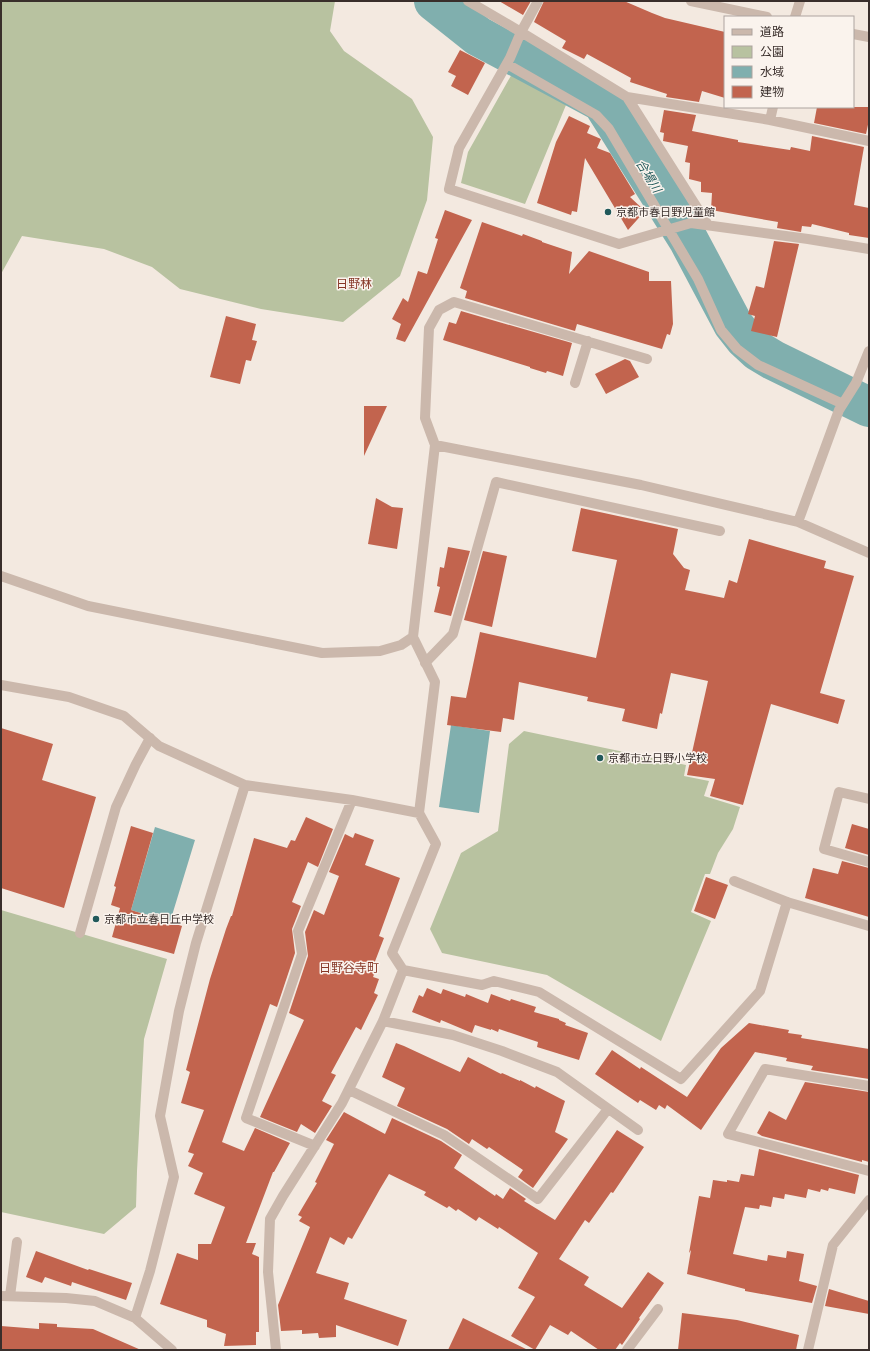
<svg xmlns="http://www.w3.org/2000/svg" width="870" height="1351" font-family="Quicksand,'Noto Sans JP',sans-serif">
  <style>
    .green { fill: #b8c2a0 }
    .water { fill: #80afae }
    .lines { fill: none; stroke-linecap: round; stroke-linejoin: round }
    .river { stroke: #80afae; stroke-width: 40 }
    .building { fill: #c2644e }
    .lane { stroke: #cbb8ac; stroke-width: 10 }
    .street { stroke: #cbb8ac; stroke-width: 10 }
    .poi-dot { fill: #21595a; stroke: #faf3ed; stroke-width: 1.5 }
    .labels { text-anchor: middle; dominant-baseline: central; stroke-width: 3; stroke-linejoin: round; paint-order: stroke }
    .poi-label { font-size: 11px; fill: #392e2b; stroke: #faf3ed; text-anchor: start }
    .water-label { font-size: 12px; font-style: italic; fill: #21595a; stroke: #faf3ed }
    .neighbourhood-label { font-size: 12px; fill: #863726; stroke: #faf3ed }
  </style>
  <rect width="100%" height="100%" fill="#f3e9e0"/>
  <!-- green -->
  <path class="green" d="M 1,1 L 335,1 L 330,31 L 344,51 L 412,99 L 433,137 L 427,200 L 400,276 L 343,322 L 261,309 L 180,289 L 152,267 L 104,249 L 22,236 L 1,274 Z
    M 513,72 L 566,105 L 525,204 L 461,183 L 468,152 Z
    M 524,731 L 686,765 L 684,776 L 709,781 L 704,796 L 740,807 L 733,829 L 718,853 L 710,874 L 705,874 L 691,912 L 711,921 L 661,1041 L 547,975 L 442,953 L 430,929 L 461,853 L 498,831 L 509,744 Z
    M 1,910 L 167,959 L 144,1039 L 137,1171 L 136,1207 L 104,1234 L 1,1212 Z"/>
  <!-- water -->
  <path class="water" d="M 451,725 L 490,731 L 479,813 L 439,807 Z
    M 155,827 L 195,840 L 170,922 L 131,910 Z"/>
  <g class="lines">
    <!-- river -->
    <path class="river" d="M 434,1 L 478,36 L 602,102 L 688,239 L 733,324 L 744,338 L 758,351 L 773,360 L 869,407"/>
  </g>
  <!-- building -->
  <path class="building" d="M 499,1 L 531,1 L 523,15 Z
    M 544,1 L 624,1 L 652,13 L 665,18 L 725,32 L 725,98 L 702,91 L 699,102 L 666,97 L 667,94 L 630,82 L 631,78 L 587,54 L 584,59 L 562,48 L 566,41 L 534,22 Z
    M 460,50 L 485,63 L 468,95 L 451,86 L 456,76 L 448,72 Z
    M 817,107 L 869,107 L 869,120 L 866,134 L 814,123 Z
    M 664,110 L 696,115 L 692,131 L 738,140 L 738,142 L 790,150 L 791,147 L 810,151 L 812,136 L 864,147 L 854,205 L 869,208 L 869,238 L 849,235 L 849,233 L 812,224 L 811,227 L 802,226 L 801,232 L 777,228 L 778,222 L 711,210 L 712,193 L 701,192 L 701,182 L 689,179 L 690,163 L 685,162 L 688,146 L 663,141 L 664,133 L 660,132 Z
    M 569,116 L 590,126 L 587,133 L 601,139 L 597,148 L 610,153 L 635,194 L 630,197 L 645,211 L 628,230 L 585,158 L 577,212 L 572,211 L 571,215 L 537,203 L 556,142 Z
    M 445,210 L 472,220 L 405,342 L 396,339 L 401,324 L 392,319 L 403,298 L 408,302 L 418,271 L 427,274 L 438,239 L 435,238 Z
    M 482,222 L 522,236 L 523,234 L 542,241 L 542,242 L 572,252 L 569,274 L 589,251 L 649,272 L 649,281 L 671,281 L 673,324 L 670,335 L 667,334 L 662,349 L 577,324 L 575,331 L 465,298 L 467,291 L 460,288 Z
    M 774,241 L 799,244 L 777,337 L 751,331 L 755,316 L 748,314 L 756,286 L 764,288 Z
    M 461,311 L 572,343 L 563,376 L 547,371 L 546,373 L 530,368 L 530,367 L 443,340 L 449,322 L 456,324 Z
    M 226,316 L 256,324 L 252,340 L 257,341 L 251,361 L 246,360 L 240,384 L 210,377 Z
    M 625,359 L 630,361 L 639,377 L 606,394 L 595,374 Z
    M 364,406 L 387,406 L 364,456 Z
    M 376,498 L 392,507 L 403,508 L 397,549 L 368,544 Z
    M 581,508 L 678,529 L 673,554 L 684,568 L 690,570 L 685,590 L 724,598 L 729,580 L 737,583 L 749,539 L 826,561 L 824,568 L 854,576 L 820,693 L 845,700 L 838,724 L 771,704 L 743,805 L 710,796 L 715,779 L 687,775 L 708,681 L 671,673 L 662,714 L 660,713 L 657,729 L 622,721 L 625,709 L 587,701 L 588,697 L 519,682 L 514,720 L 503,718 L 501,732 L 447,725 L 451,696 L 466,698 L 480,632 L 596,658 L 617,560 L 572,551 Z
    M 448,547 L 470,551 L 451,616 L 434,612 L 440,587 L 437,586 L 440,567 L 444,568 Z
    M 483,551 L 507,556 L 492,627 L 464,620 Z
    M 1,728 L 53,744 L 42,780 L 96,797 L 64,908 L 1,888 Z
    M 306,817 L 333,829 L 318,867 L 308,862 L 292,902 L 301,906 L 292,929 L 295,953 L 277,1007 L 270,1004 L 222,1142 L 244,1151 L 255,1128 L 290,1143 L 274,1172 L 273,1172 L 246,1243 L 256,1243 L 252,1254 L 259,1257 L 259,1332 L 256,1332 L 256,1345 L 224,1346 L 226,1334 L 207,1327 L 207,1320 L 160,1304 L 177,1253 L 198,1260 L 198,1244 L 211,1244 L 225,1207 L 194,1194 L 203,1173 L 188,1166 L 194,1154 L 188,1152 L 204,1110 L 181,1103 L 190,1072 L 186,1070 L 210,979 L 226,929 L 231,916 L 232,916 L 254,838 L 287,848 L 291,840 L 295,841 Z
    M 852,824 L 869,829 L 869,855 L 845,848 Z
    M 131,826 L 153,833 L 131,910 L 182,926 L 174,954 L 112,937 L 120,908 L 111,905 L 116,887 L 114,886 Z
    M 355,833 L 374,840 L 365,865 L 400,878 L 379,936 L 384,938 L 374,964 L 378,965 L 373,977 L 379,979 L 374,993 L 378,995 L 361,1030 L 356,1027 L 331,1073 L 336,1075 L 322,1101 L 332,1106 L 315,1133 L 301,1124 L 297,1132 L 260,1117 L 304,1020 L 289,1013 L 308,956 L 305,932 L 314,910 L 324,915 L 339,876 L 329,872 L 345,834 L 353,838 Z
    M 842,861 L 869,868 L 869,917 L 805,898 L 813,868 L 838,874 Z
    M 706,877 L 728,885 L 715,919 L 694,911 Z
    M 427,988 L 441,994 L 443,989 L 465,997 L 466,994 L 488,1003 L 491,994 L 510,1001 L 511,999 L 536,1007 L 534,1012 L 559,1019 L 559,1020 L 566,1023 L 565,1025 L 588,1033 L 579,1060 L 537,1047 L 538,1042 L 499,1029 L 498,1032 L 491,1029 L 491,1030 L 475,1025 L 472,1033 L 441,1020 L 440,1023 L 412,1012 L 419,995 L 423,997 Z
    M 749,1023 L 789,1030 L 788,1033 L 802,1035 L 801,1038 L 869,1049 L 869,1079 L 811,1070 L 813,1066 L 786,1061 L 787,1058 L 755,1052 L 701,1130 L 667,1105 L 665,1109 L 659,1105 L 656,1110 L 640,1100 L 638,1103 L 595,1074 L 612,1050 L 640,1069 L 641,1067 L 687,1097 L 721,1048 Z
    M 396,1043 L 404,1046 L 460,1072 L 468,1057 L 501,1074 L 502,1073 L 520,1081 L 520,1080 L 535,1088 L 536,1086 L 565,1101 L 555,1132 L 568,1139 L 533,1188 L 518,1177 L 523,1170 L 489,1147 L 487,1149 L 472,1139 L 469,1144 L 447,1129 L 397,1106 L 405,1088 L 382,1077 Z
    M 805,1082 L 869,1092 L 869,1162 L 862,1160 L 862,1162 L 762,1136 L 757,1133 L 769,1111 L 786,1120 Z
    M 344,1112 L 385,1134 L 392,1118 L 441,1141 L 462,1155 L 454,1168 L 495,1196 L 496,1194 L 503,1199 L 510,1188 L 526,1199 L 524,1201 L 555,1220 L 617,1130 L 644,1147 L 613,1193 L 611,1192 L 589,1223 L 585,1220 L 559,1259 L 589,1277 L 584,1285 L 622,1308 L 648,1272 L 664,1283 L 639,1318 L 640,1319 L 622,1345 L 620,1343 L 615,1350 L 599,1350 L 571,1331 L 568,1335 L 550,1325 L 535,1350 L 511,1336 L 535,1297 L 518,1288 L 538,1253 L 499,1227 L 498,1229 L 479,1217 L 476,1221 L 458,1209 L 456,1211 L 449,1206 L 447,1208 L 424,1195 L 426,1192 L 389,1174 L 380,1189 L 352,1239 L 348,1237 L 344,1245 L 330,1237 L 316,1273 L 349,1283 L 344,1299 L 407,1320 L 398,1346 L 336,1325 L 336,1337 L 319,1338 L 318,1333 L 302,1334 L 302,1330 L 281,1331 L 278,1305 L 310,1227 L 299,1221 L 302,1217 L 298,1215 L 317,1183 L 315,1182 L 334,1144 L 326,1140 Z
    M 759,1149 L 859,1175 L 855,1194 L 829,1188 L 828,1191 L 821,1189 L 820,1192 L 808,1189 L 806,1198 L 785,1194 L 784,1199 L 773,1197 L 771,1207 L 760,1205 L 759,1209 L 745,1207 L 733,1254 L 767,1261 L 768,1255 L 786,1258 L 787,1251 L 804,1254 L 799,1281 L 817,1286 L 812,1303 L 745,1291 L 745,1289 L 687,1274 L 691,1250 L 689,1253 L 699,1196 L 710,1198 L 713,1180 L 727,1182 L 727,1180 L 739,1182 L 741,1174 L 754,1176 Z
    M 36,1251 L 88,1270 L 89,1269 L 132,1283 L 126,1300 L 72,1282 L 71,1286 L 45,1277 L 42,1283 L 26,1277 Z
    M 829,1289 L 869,1301 L 869,1314 L 825,1306 Z
    M 682,1313 L 737,1320 L 799,1335 L 796,1350 L 678,1350 Z
    M 463,1318 L 528,1350 L 448,1350 Z
    M 39,1323 L 57,1324 L 57,1327 L 93,1329 L 141,1350 L 1,1350 L 1,1326 L 39,1329 Z"/>
  <g class="lines">
    <!-- lane -->
    <path class="lane" d="M 425,663 L 453,634 L 496,482 L 720,531
      M 734,881 L 787,902 L 869,926
      M 80,933 L 116,807 L 136,764 L 150,738
      M 627,1350 L 658,1309"/>
    <!-- street -->
    <path class="street" d="M 468,1 L 521,32 L 627,97 L 770,120 L 773,107
      M 538,1 L 521,32 L 510,58 L 459,148 L 449,189 L 619,244 L 691,223 L 808,239 L 869,249
      M 691,1 L 767,17
      M 795,17 L 800,1
      M 853,34 L 869,37
      M 507,64 L 596,115 L 609,129 L 698,279 L 721,330 L 737,349 L 758,365 L 843,404
      M 627,97 L 708,225
      M 770,120 L 869,141
      M 575,383 L 588,341
      M 435,445 L 425,418 L 429,328 L 439,310 L 454,302 L 647,359
      M 798,522 L 839,410 L 856,383 L 869,351
      M 1,576 L 88,606 L 322,653 L 380,651 L 401,645 L 413,637
      M 1,685 L 69,697 L 124,716 L 159,746 L 245,785 L 352,800 L 419,813
      M 869,799 L 839,792 L 824,849 L 869,862
      M 787,902 L 760,991 L 681,1079 L 539,992 L 494,981 L 482,985 L 403,970 L 392,953 L 436,844 L 419,813 L 435,682 L 413,637 L 435,445 L 641,485 L 798,522 L 869,553
      M 383,1021 L 453,1035 L 502,1051 L 557,1072 L 638,1130
      M 869,1086 L 765,1069 L 728,1134 L 869,1171
      M 349,1090 L 444,1135 L 538,1199 L 608,1109
      M 315,1146 L 246,1118 L 302,954 L 298,931 L 352,800
      M 1,1296 L 66,1298 L 95,1301 L 135,1318 L 172,1350
      M 10,1296 L 17,1242
      M 135,1318 L 150,1271 L 174,1177 L 160,1116 L 179,1011 L 196,943 L 245,785
      M 276,1350 L 268,1272 L 270,1219 L 283,1196 L 342,1103 L 383,1021 L 403,970
      M 808,1350 L 833,1245 L 869,1200"/>
  </g>
  <!-- markers -->
  <g class="poi-dot">
    <circle cx="608" cy="212" r="4"/>
    <circle cx="600" cy="758" r="4"/>
    <circle cx="96" cy="919" r="4"/>
  </g>
  <g class="labels">
    <!-- poi labels -->
    <g class="poi-label">
      <text x="616" y="212">京都市春日野児童館</text>
      <text x="608" y="758">京都市立日野小学校</text>
      <text x="104" y="919">京都市立春日丘中学校</text>
    </g>
    <!-- water labels -->
    <g class="water-label">
      <text transform="translate(649 176) rotate(58)">合場川</text>
    </g>
    <!-- neighbourhood labels -->
    <g class="neighbourhood-label">
      <text x="354" y="283">日野林</text>
      <text x="349" y="967">日野谷寺町</text>
    </g>
  </g>
  <!-- border -->
  <rect width="870" height="1351" fill="none" stroke="#392e2b" stroke-width="4"/>
  <!-- legend -->
  <rect x="724" y="16" width="130" height="92" fill="#faf3ed" stroke="#ada49f"/>
  <rect x="732" y="29" width="20" height="6" fill="#cbb8ac" stroke="#ada49f"/>
  <text x="760" y="36" font-size="12" fill="#392e2b">道路</text>
  <rect x="732" y="46" width="20" height="12" fill="#b8c2a0" stroke="#ada49f"/>
  <text x="760" y="56" font-size="12" fill="#392e2b">公園</text>
  <rect x="732" y="66" width="20" height="12" fill="#80afae" stroke="#ada49f"/>
  <text x="760" y="76" font-size="12" fill="#392e2b">水域</text>
  <rect x="732" y="86" width="20" height="12" fill="#c2644e" stroke="#ada49f"/>
  <text x="760" y="96" font-size="12" fill="#392e2b">建物</text>
</svg>
